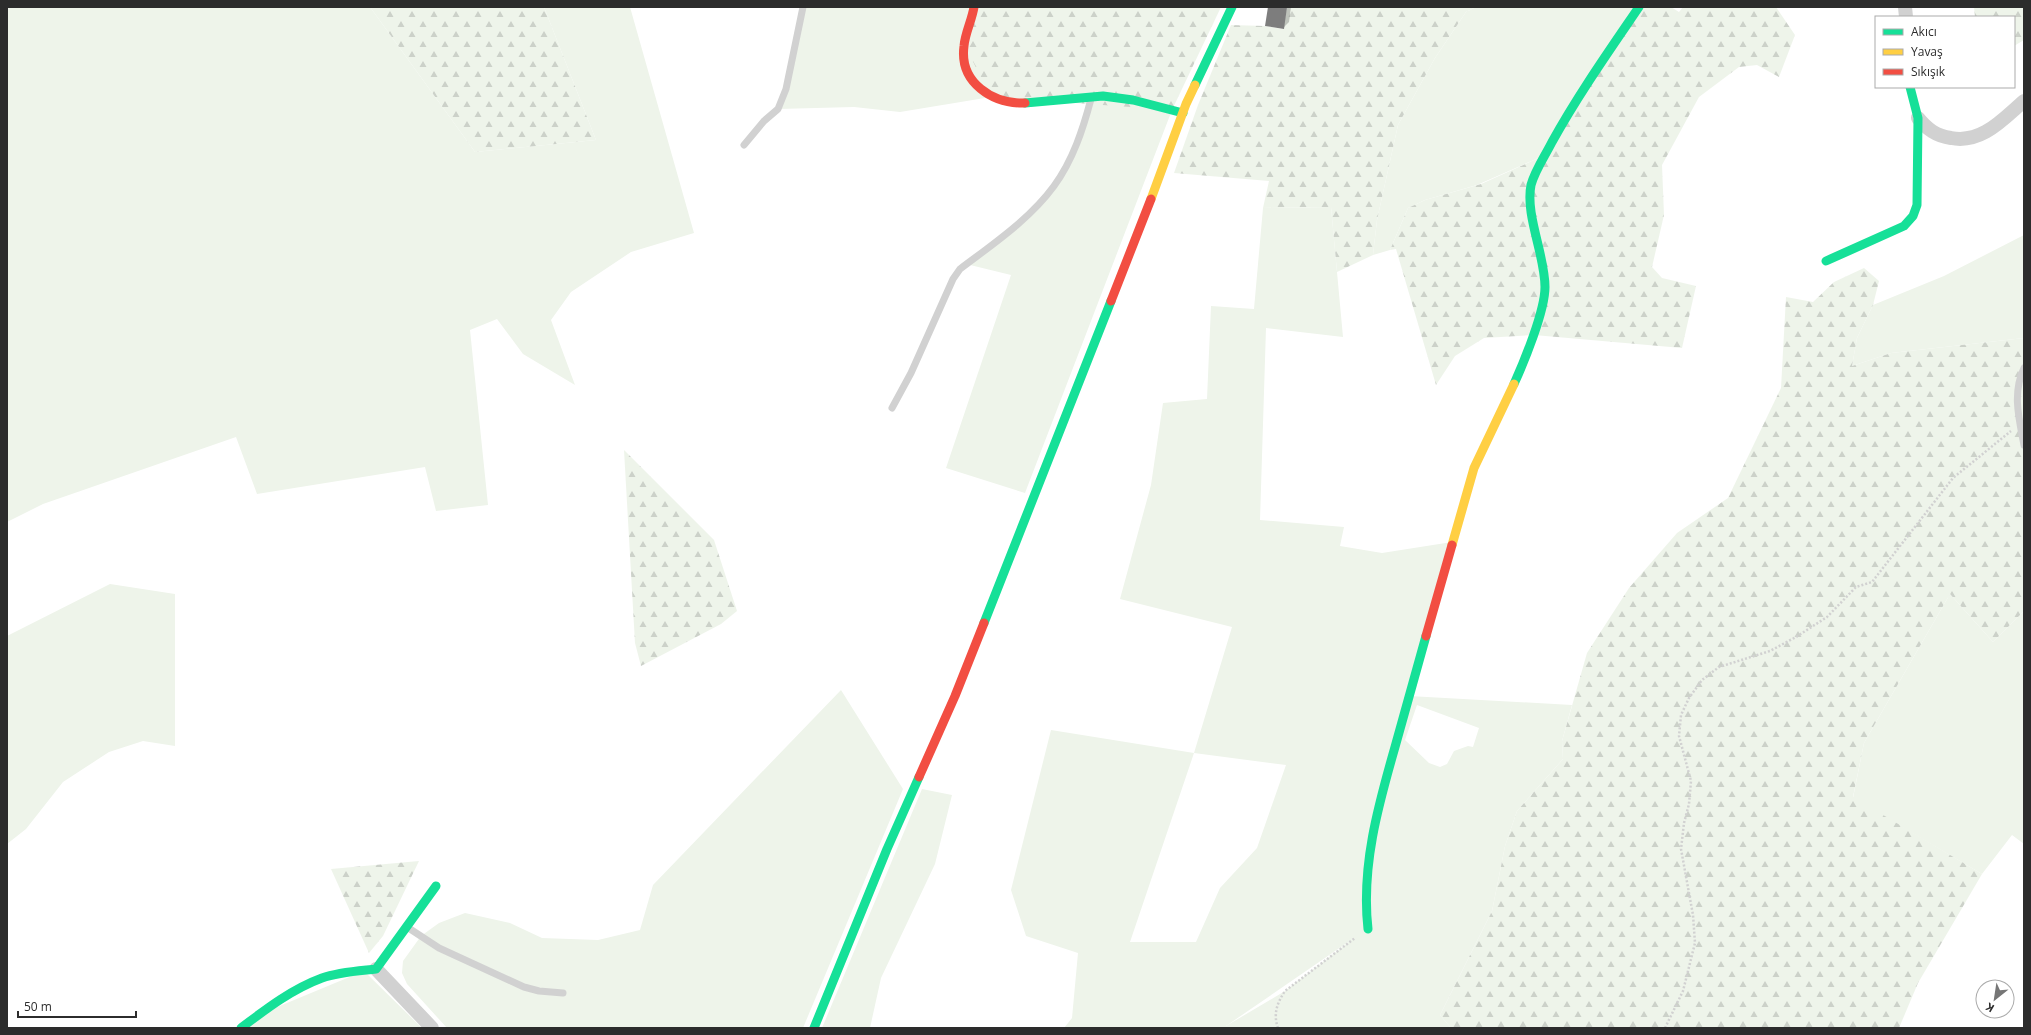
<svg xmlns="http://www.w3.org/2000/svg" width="2031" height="1035" font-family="'Open Sans',sans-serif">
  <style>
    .green { fill: #eef4ea; fill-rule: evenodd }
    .forest { fill: url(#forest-firs) }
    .shadow { fill: #0003 }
    .building { fill: #7d7d7d }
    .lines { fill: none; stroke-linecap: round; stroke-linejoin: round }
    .path { stroke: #d1d1d1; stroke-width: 2.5; stroke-dasharray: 2 2; stroke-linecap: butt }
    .lane { stroke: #d1d1d1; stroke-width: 7 }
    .street { stroke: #d1d1d1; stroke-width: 14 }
    .fast { stroke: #16e098; stroke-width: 9 }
    .slow { stroke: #ffcf43; stroke-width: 9 }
    .jam { stroke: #f24e42; stroke-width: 9 }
  </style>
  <defs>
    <pattern id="forest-firs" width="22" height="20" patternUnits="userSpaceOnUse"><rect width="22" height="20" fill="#eef4ea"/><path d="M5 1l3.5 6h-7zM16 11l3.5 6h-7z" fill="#ccd1c9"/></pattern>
  </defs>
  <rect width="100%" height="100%" fill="#fff"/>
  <!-- green -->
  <path class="green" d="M 7,7 L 370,7 L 475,152 L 596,140 L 544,7 L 630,7 L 694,233 L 631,252 L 571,292 L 551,320 L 575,385 L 523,354 L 497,319 L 470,330 L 488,505 L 436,511 L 425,467 L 257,494 L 236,437 L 43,504 L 7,522 Z
    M 803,7 L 974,7 L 991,97 L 900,112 L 854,107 L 778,109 Z
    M 1476,7 L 1639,7 L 1543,156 L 1477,185 L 1425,200 L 1408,208 L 1390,250 L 1373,255 L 1377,220 L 1398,125 L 1435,58 L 1466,12 Z
    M 1092,97 L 1172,110 L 1025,493 L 946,468 L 1011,275 L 966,264 L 1030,213 L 1068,163 Z
    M 1331,207 L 1343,337 L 1266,328 L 1260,520 L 1344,527 L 1340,546 L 1382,553 L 1452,542 L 1409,696 L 1572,705 L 1562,741 L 1563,759 L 1517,811 L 1505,846 L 1492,911 L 1440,1015 L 1451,1028 L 1064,1028 L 1072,1018 L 1078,953 L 1026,936 L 1011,890 L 1051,730 L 1194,753 L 1232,627 L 1120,599 L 1151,485 L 1163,403 L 1207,399 L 1211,306 L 1254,309 L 1263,208 ZM 1417,705 L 1479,728 L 1473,747 L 1468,746 L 1454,751 L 1447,764 L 1440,767 L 1429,763 L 1405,740 ZM 1194,753 L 1286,765 L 1257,848 L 1220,888 L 1196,942 L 1130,942 ZM 1354,938 L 1285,991 L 1226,1026 Z
    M 2024,235 L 2024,338 L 1891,353 L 1852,366 L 1857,338 L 1873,305 L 1944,276 Z
    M 110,584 L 175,594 L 175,746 L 143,741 L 109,752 L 63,782 L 26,829 L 7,844 L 7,636 Z
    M 1950,594 L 1993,642 L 2024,611 L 2024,844 L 2012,835 L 1982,874 L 1853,798 L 1864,743 Z
    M 841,690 L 903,789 L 803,1028 L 447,1028 L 407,984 L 402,973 L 403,961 L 421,936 L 439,923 L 465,913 L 510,923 L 542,938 L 598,940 L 640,930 L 653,885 Z
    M 922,789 L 952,795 L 935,864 L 881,978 L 870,1028 L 822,1028 Z
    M 364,971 L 422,1028 L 241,1028 L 258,1015 Z"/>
  <!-- forest -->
  <path class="forest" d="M 370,7 L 544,7 L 596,140 L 475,152 Z
    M 974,7 L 1221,7 L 1172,110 L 991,97 L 964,44 Z
    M 1287,7 L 1476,7 L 1466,12 L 1435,58 L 1398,125 L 1377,220 L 1373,255 L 1337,272 L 1331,207 L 1263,208 L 1269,181 L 1174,173 L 1198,105 L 1231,25 L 1265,26 L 1283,29 Z
    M 1639,7 L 1671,7 L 1679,12 L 1683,7 L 1776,7 L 1795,35 L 1779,77 L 1757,65 L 1739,67 L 1699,97 L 1662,165 L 1664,215 L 1652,267 L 1662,278 L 1696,286 L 1682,348 L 1534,335 L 1484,338 L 1455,356 L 1436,385 L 1396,249 L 1390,250 L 1408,208 L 1425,200 L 1481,184 L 1543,156 Z
    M 1974,7 L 2024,7 L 2024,40 L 2014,46 L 2014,17 L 1975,17 Z
    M 1864,268 L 1879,281 L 1873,305 L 1857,338 L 1852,366 L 1891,353 L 2024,338 L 2024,611 L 1993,642 L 1950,594 L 1864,743 L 1853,797 L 1982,874 L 1918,983 L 1899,1028 L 1451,1028 L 1440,1015 L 1492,911 L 1505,846 L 1517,811 L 1563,759 L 1562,741 L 1587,653 L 1629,588 L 1677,533 L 1728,498 L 1781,388 L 1786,297 L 1813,302 L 1834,282 Z
    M 624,450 L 714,540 L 737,611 L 721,624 L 641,666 L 635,643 Z
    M 419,861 L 383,936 L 369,953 L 331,869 Z"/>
  <!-- shadow -->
  <path class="shadow" d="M 1269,7 L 1291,7 L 1289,22 L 1283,28 Z"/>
  <!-- building -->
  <path class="building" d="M 1268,7 L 1287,7 L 1284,29 L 1265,26 Z"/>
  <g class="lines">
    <!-- path -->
    <path class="path" d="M 1278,1028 C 1273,1014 1277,1003 1285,991 L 1355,938
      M 1665,1028 L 1683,991 L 1695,943 L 1693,915 L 1681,849 L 1684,823 L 1689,804 L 1691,781 L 1679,736 L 1681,715 L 1689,698 L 1702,680 L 1719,667 L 1770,651 L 1796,637 L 1827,617 L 1856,587 L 1872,582 L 1953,478 L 2011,431"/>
    <!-- lane -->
    <path class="lane" d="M 744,145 L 764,121 L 778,109 L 786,89 L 803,7
      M 2024,368 C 2012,393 2019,419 2024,445
      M 892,408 L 911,373 L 953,279 L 960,269 C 993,244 1030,219 1054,186 C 1073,160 1083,129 1091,99
      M 407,927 L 439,948 L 524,987 L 539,991 L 563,993"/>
    <!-- street -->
    <path class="street" d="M 1905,7 L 1906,17
      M 1918,118 C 1927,129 1936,136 1951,138 C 1982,144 2003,119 2024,101
      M 376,969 L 432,1028"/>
    <!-- fast -->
    <path class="fast" d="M 1195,85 L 1232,7
      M 1025,103 L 1103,96 L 1133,100 L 1183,113
      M 1826,261 L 1904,226 L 1913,216 L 1917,205 L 1918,118 L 1910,87
      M 1514,384 C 1524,362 1545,311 1545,287 C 1545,255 1525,215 1531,185 C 1535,170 1545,156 1552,142 C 1578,95 1609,51 1639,7
      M 984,623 L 1111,301
      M 1368,929 C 1361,867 1378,806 1395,747 C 1405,710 1416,673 1426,636
      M 241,1028 C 266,1009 292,989 322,978 C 339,972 358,971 376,969 L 436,886
      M 814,1028 L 887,849 L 919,777"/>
    <!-- slow -->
    <path class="slow" d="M 1151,199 L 1186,104 L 1195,85
      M 1452,545 L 1474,468 L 1514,384"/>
    <!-- jam -->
    <path class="jam" d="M 974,7 C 972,20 965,33 964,46 C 959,83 993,104 1025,103
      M 1111,301 L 1151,199
      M 1426,636 L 1452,545
      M 919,777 L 955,696 L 984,623"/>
  </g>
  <!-- border -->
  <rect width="2031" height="1035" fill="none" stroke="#2c2c2c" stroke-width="16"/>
  <!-- legend -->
  <rect x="1875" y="16" width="140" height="72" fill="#ffffff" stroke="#ababab"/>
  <rect x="1883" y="29" width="20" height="6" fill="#16e098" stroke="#ababab"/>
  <text x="1911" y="36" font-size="12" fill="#2c2c2c">Akıcı</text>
  <rect x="1883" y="49" width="20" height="6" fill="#ffcf43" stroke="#ababab"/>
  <text x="1911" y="56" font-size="12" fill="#2c2c2c">Yavaş</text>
  <rect x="1883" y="69" width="20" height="6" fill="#f24e42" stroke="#ababab"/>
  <text x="1911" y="76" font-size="12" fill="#2c2c2c">Sıkışık</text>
  <!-- north arrow -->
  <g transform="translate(1995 999) rotate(210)"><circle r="19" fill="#ffffff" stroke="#ababab"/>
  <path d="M0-3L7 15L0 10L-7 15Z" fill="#767676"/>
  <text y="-6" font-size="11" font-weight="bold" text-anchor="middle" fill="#2c2c2c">K</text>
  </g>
  <!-- scale -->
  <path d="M18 1011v6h118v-6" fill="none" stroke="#2c2c2c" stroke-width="2"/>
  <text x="24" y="1011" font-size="12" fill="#2c2c2c" stroke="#ffffff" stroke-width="3" paint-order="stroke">50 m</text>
</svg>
